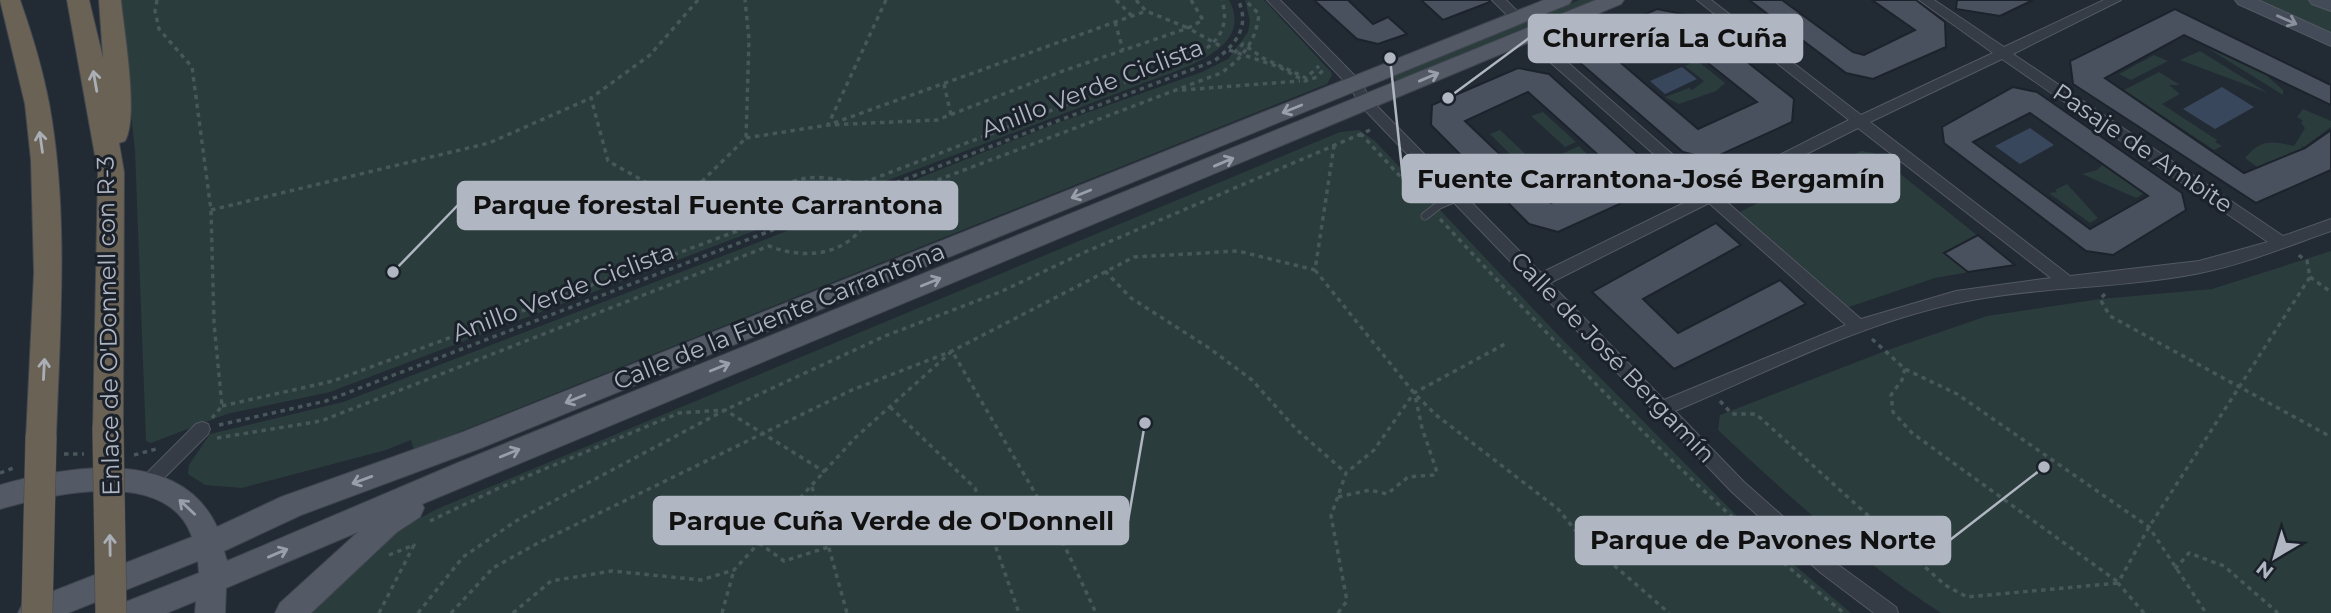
<svg xmlns="http://www.w3.org/2000/svg" width="2331" height="613" font-family="Montserrat,sans-serif">
  <style>
    .green { fill: #2b3c3c }
    .water { fill: #39475c }
    .building { fill: #49515e; stroke: #1d232c; stroke-width: 2; fill-rule: evenodd }
    .lines { fill: none; stroke-linecap: round; stroke-linejoin: round }
    .lane-casing { stroke: #535963; stroke-width: 9 }
    .street-casing { stroke: #535963; stroke-width: 2 }
    .secondary-casing { stroke: #535963; stroke-width: 2 }
    .primary-casing { stroke: #3f454f; stroke-width: 2 }
    .highway-casing { stroke: #404650; stroke-width: 2 }
    .path { stroke: #48575a; stroke-width: 3.5; stroke-dasharray: 4.5 4.5; stroke-linecap: butt }
    .lane { stroke: #363c45; stroke-width: 7 }
    .street { fill: #363c45; fill-rule: evenodd }
    .secondary { fill: #444b58; fill-rule: evenodd }
    .primary { fill: #545a65; fill-rule: evenodd }
    .highway { fill: #6a6254; fill-rule: evenodd }
    .highway-bridge-casing { stroke: #404650; stroke-width: 32; stroke-linecap: butt }
    .highway-bridge { stroke: #6a6254; stroke-width: 31 }
    .oneway { stroke: #8a919d }
    .oneway2 { stroke: #999fab }
    .oneway3 { stroke: #a9aeb7 }
    .labels { text-anchor: middle; dominant-baseline: central; stroke-width: 6; stroke-linejoin: round; paint-order: stroke }
    .street-label { font-size: 24px; fill: #b0b6c2; stroke: #1b212a }
    .leader { fill: none; stroke: #b0b6c2; stroke-width: 2.5 }
    .callout-dot { fill: #b0b6c2; stroke: #1b212a; stroke-width: 2.5 }
    .callout { fill: #b0b6c2; stroke: #b0b6c2; stroke-width: 2.5 }
    .callout-label { font-size: 26px; text-anchor: middle; font-weight: bold; fill: #111 }
  </style>
  <rect width="100%" height="100%" fill="#222a34"/>
  <!-- green -->
  <path class="green" d="M 119,0 L 1229,0 C 1257,52 1173,71 1139,85 L 330,392 L 227,414 L 151,443 L 146,441 L 135,151 Z
    M 1245,0 L 1264,0 L 1331,72 L 1332,75 L 1327,84 L 414,450 L 411,440 L 386,450 L 242,488 L 205,485 L 188,474 L 189,465 L 210,434 L 343,402 L 759,242 L 1052,125 L 1202,72 L 1228,59 L 1248,32 L 1250,21 Z
    M 1579,0 L 1596,0 L 1397,81 L 1392,76 Z
    M 2255,0 L 2308,0 L 2331,10 L 2331,35 Z
    M 2206,47 L 2266,75 L 2283,90 L 2283,95 Z
    M 2200,51 L 2268,93 L 2180,60 Z
    M 2154,55 L 2168,61 L 2131,80 L 2119,74 Z
    M 1694,58 L 1725,83 L 1716,91 L 1679,104 L 1665,97 L 1689,88 L 1692,90 L 1704,81 L 1685,66 L 1690,64 L 1687,61 Z
    M 2159,72 L 2180,85 L 2169,85 L 2180,94 L 2162,104 L 2217,140 L 2215,142 L 2222,146 L 2214,150 L 2124,90 Z
    M 2303,109 L 2331,121 L 2331,127 L 2304,147 L 2300,145 L 2303,148 L 2257,167 L 2245,158 C 2261,139 2272,141 2294,146 L 2305,128 L 2301,123 L 2303,121 L 2297,117 Z
    M 1543,112 L 1576,142 L 1565,147 L 1531,116 Z
    M 1359,130 L 1375,141 L 1559,336 L 1737,516 L 1851,613 L 306,613 L 401,528 L 437,509 L 1340,132 Z
    M 1500,130 L 1533,161 L 1522,166 L 1490,134 Z
    M 1579,146 L 1588,155 L 1537,179 L 1527,170 Z
    M 1861,151 L 1874,153 L 2007,259 L 2009,265 L 1935,278 L 1849,307 L 1740,212 Z
    M 2102,165 L 2144,193 L 2136,198 L 2082,174 L 2097,170 Z
    M 2067,184 L 2098,218 L 2090,223 L 2049,193 L 2057,192 L 2055,190 Z
    M 2331,251 L 2331,613 L 1941,613 C 1860,561 1788,496 1718,430 L 1720,415 L 1885,351 L 1987,316 L 2100,299 L 2212,289 Z"/>
  <!-- water -->
  <path class="water" d="M 1682,67 L 1697,79 L 1665,94 L 1650,81 Z
    M 2222,87 L 2254,107 L 2215,129 L 2183,109 Z
    M 2030,128 L 2054,145 L 2020,164 L 1995,146 Z"/>
  <!-- building -->
  <path class="building" d="M 1314,0 L 1348,0 L 1373,24 L 1388,17 L 1407,34 L 1378,44 L 1357,39 Z
    M 1421,0 L 1489,0 L 1490,2 L 1443,20 Z
    M 1749,0 L 1782,0 L 1853,52 L 1864,55 L 1915,30 L 1872,0 L 1916,0 L 1945,22 L 1946,47 L 1873,79 L 1846,73 Z
    M 1957,0 L 2033,0 L 2000,16 L 1956,9 Z
    M 1657,9 L 1688,15 L 1794,99 L 1792,122 L 1711,159 L 1683,152 L 1579,62 L 1578,43 ZM 1670,33 L 1757,102 L 1698,129 L 1614,57 Z
    M 2175,9 L 2331,85 L 2331,105 L 2184,35 L 2105,78 L 2244,173 L 2305,148 L 2331,130 L 2331,170 L 2256,203 L 2073,84 L 2070,61 Z
    M 1518,68 L 1549,74 L 1651,166 L 1646,192 L 1558,232 L 1529,224 L 1431,125 L 1432,105 ZM 1528,92 L 1616,171 L 1551,203 L 1465,121 Z
    M 2013,87 L 2037,92 L 2182,193 L 2186,210 L 2113,255 L 2086,251 L 1944,143 L 1942,127 ZM 2030,113 L 2148,196 L 2090,229 L 1973,142 Z
    M 1716,223 L 1741,245 L 1643,299 L 1678,333 L 1780,280 L 1806,304 L 1674,369 L 1592,292 Z
    M 1978,235 L 2015,265 L 1968,272 L 1944,253 Z"/>
  <g class="lines">
    <!-- lane casing -->
    <g class="lane-casing">
      <path id="lane" d="M 1425,216 L 1439,205 L 1458,197"/>
    </g>
    <!-- street casing -->
    <g class="street-casing">
      <path id="street" d="M 1267,0 L 1280,0 L 1360,81 L 1371,100 L 1541,273 L 1700,195 L 1523,38 L 1523,32 L 1533,32 L 1712,189 L 1849,120 L 1697,0 L 1711,0 L 1861,115 L 1993,53 L 1919,0 L 1934,0 L 2004,47 L 2104,0 L 2121,0 L 2013,54 L 2283,236 L 2331,219 L 2331,231 C 2288,246 2245,264 2200,273 C 2120,289 2037,286 1957,303 C 1859,324 1767,372 1675,411 L 1744,482 L 1833,561 L 1896,607 L 1898,613 L 1874,613 L 1821,573 L 1732,492 L 1361,106 L 1350,87 ZM 2002,59 L 2268,242 L 2199,261 L 2070,276 L 1870,122 ZM 1858,128 L 2051,278 L 1956,291 L 1861,319 L 1721,197 ZM 1709,203 L 1846,325 L 1664,400 L 1550,283 Z
        M 1492,0 L 1506,0 L 1524,18 L 1518,22 L 1513,21 Z
        M 202,422 L 208,424 L 210,429 L 208,434 L 153,489 L 147,492 L 141,489 L 138,484 L 141,479 L 196,424 Z"/>
    </g>
    <!-- secondary casing -->
    <g class="secondary-casing">
      <path id="secondary" d="M 2235,0 L 2258,0 L 2331,33 L 2331,46 L 2238,4 Z
        M 2309,0 L 2331,0 L 2331,11 L 2312,4 Z"/>
    </g>
    <!-- primary casing -->
    <g class="primary-casing">
      <path id="primary" d="M 1544,0 L 1572,0 L 1569,4 L 481,448 L 301,515 L 224,551 L 227,561 L 455,464 L 1596,0 L 1624,0 L 1621,4 L 422,504 L 424,508 L 420,517 L 397,532 L 311,613 L 275,613 L 280,603 L 358,532 L 226,588 L 225,613 L 195,613 L 196,601 L 167,613 L 118,613 L 123,603 L 199,573 L 198,561 L 68,613 L 18,613 L 23,603 L 192,537 C 168,466 52,494 0,509 L 0,485 C 68,466 180,446 217,527 L 281,497 L 463,432 Z"/>
    </g>
    <!-- highway casing -->
    <g class="highway-casing">
      <path id="highway" d="M 0,0 L 20,0 C 32,34 42,67 49,103 C 69,212 60,327 56,438 L 52,447 L 41,451 L 30,447 L 26,438 L 34,273 L 31,160 L 25,104 Z
        M 67,0 L 89,0 L 103,58 L 99,0 L 121,0 C 124,31 139,117 125,141 L 119,143 L 124,172 L 123,428 L 119,437 L 108,441 L 97,437 L 93,428 L 98,172 Z"/>
    </g>
    <!-- path -->
    <path class="path" d="M 157,0 L 155,11 L 159,29 L 192,67 L 211,210 L 214,323 L 222,406 L 212,418
      M 698,0 L 650,55 L 591,98 L 608,161 L 681,202 L 746,138 L 749,39 L 745,0
      M 886,0 L 828,125 L 1146,11
      M 1116,0 L 1132,16
      M 1136,0 L 1146,11 L 1188,28
      M 1191,0 L 1203,20 L 1188,28 L 1222,47
      M 1115,22 L 1123,50
      M 1229,50 L 1279,67 L 1305,81 L 1317,77 L 1323,70
      M 1234,53 L 1243,44 L 1263,58 L 1306,78 L 1319,66
      M 944,84 L 951,115
      M 1182,90 L 1300,81
      M 1370,130 L 1361,134 L 1423,201
      M 746,138 L 828,125 L 937,120 L 1060,72 L 1188,28
      M 211,210 L 489,143 L 591,98
      M 1440,219 C 1569,357 1696,495 1844,613
      M 1315,270 L 1414,393 L 1436,415 L 1558,509 L 1579,535 L 1669,613
      M 1105,271 L 1131,298 L 1209,348 L 1252,380 L 1296,429 L 1346,473
      M 2310,277 L 2331,292
      M 2105,294 L 2100,299 L 2110,316 L 2331,437
      M 1872,339 L 1905,369 L 1957,394 L 2149,527 L 2206,613
      M 1905,369 L 1902,380 L 1891,395 L 1893,412 L 1912,433 L 2118,582
      M 1720,401 L 1732,414 L 1756,414 L 1945,585 L 1967,597 L 2118,583
      M 222,406 L 333,381 L 716,239 C 727,234 748,229 756,219 C 759,215 761,209 764,205 C 790,169 823,176 860,184 L 1200,53 C 1221,39 1229,25 1222,0
      M 890,407 L 975,488 L 1019,613
      M 219,425 L 326,401 L 1214,61 C 1235,45 1251,27 1238,0
      M 217,438 L 321,421 L 769,246 C 812,263 860,252 874,204 L 1221,73 C 1243,58 1256,41 1259,14 L 1245,0
      M 64,454 L 84,454
      M 134,455 L 156,449
      M 0,473 L 16,467
      M 812,487 L 847,613
      M 1338,497 L 1370,490 L 1387,494 L 1408,477 L 1433,475 L 1437,472 L 1422,428 L 1415,395
      M 430,521 L 499,488 L 679,413 L 725,410 L 825,472
      M 759,543 L 784,561 L 829,547
      M 2175,569 L 2189,553 L 2224,566 L 2278,613
      M 379,613 L 414,545 L 389,555
      M 418,613 L 463,557 L 516,521 L 725,410 L 885,336 L 1000,292 L 1083,253 L 1361,134
      M 451,613 L 493,568 L 538,543 L 852,390 L 952,351 L 1134,257 L 1238,251 L 1315,270 L 1334,146
      M 513,613 L 551,581 L 612,571 L 701,580 L 734,570 L 855,438 L 952,351 L 1059,534 L 1096,613
      M 722,613 L 734,570
      M 1338,613 L 1347,601 L 1331,516 L 1346,473 L 1374,450 L 1414,393 L 1505,344
      M 2144,613 L 2118,583 L 2149,527 L 2310,277 L 2307,261 L 2297,254"/>
    <!-- lane -->
    <use href="#lane" class="lane"/>
    <!-- street -->
    <use href="#street" class="street"/>
    <!-- secondary -->
    <use href="#secondary" class="secondary"/>
    <!-- primary -->
    <use href="#primary" class="primary"/>
    <!-- highway -->
    <use href="#highway" class="highway"/>
    <!-- highway-bridge casing -->
    <g class="highway-bridge-casing">
      <path id="highway-bridge" d="M 108,428 L 111,613
        M 37,613 L 41,438"/>
    </g>
    <!-- highway-bridge -->
    <use href="#highway-bridge" class="highway-bridge"/>
  </g>
  <!-- one-way arrows -->
  <defs><path id="oneway-shaft" d="M-6 0H5M1.5-3L5.5 0L1.5 3" fill="none" stroke-width="1.6" stroke-linecap="round" stroke-linejoin="round" transform="scale(1.75)"/></defs>
  <use class="oneway" href="#oneway-shaft" transform="translate(2287 20) rotate(24)"/>
  <g class="oneway2">
    <use href="#oneway-shaft" transform="translate(1429 77) rotate(-23)"/>
    <use href="#oneway-shaft" transform="translate(1292 109) rotate(158)"/>
    <use href="#oneway-shaft" transform="translate(1224 162) rotate(-23)"/>
    <use href="#oneway-shaft" transform="translate(1081 194) rotate(158)"/>
    <use href="#oneway-shaft" transform="translate(931 282) rotate(-22)"/>
    <use href="#oneway-shaft" transform="translate(720 367) rotate(-22)"/>
    <use href="#oneway-shaft" transform="translate(575 399) rotate(158)"/>
    <use href="#oneway-shaft" transform="translate(510 453) rotate(-22)"/>
    <use href="#oneway-shaft" transform="translate(362 480) rotate(160)"/>
    <use href="#oneway-shaft" transform="translate(187 507) rotate(-137)"/>
    <use href="#oneway-shaft" transform="translate(278 553) rotate(-23)"/>
  </g>
  <g class="oneway3">
    <use href="#oneway-shaft" transform="translate(95 81) rotate(-100)"/>
    <use href="#oneway-shaft" transform="translate(41 142) rotate(-98)"/>
    <use href="#oneway-shaft" transform="translate(44 369) rotate(-87)"/>
    <use href="#oneway-shaft" transform="translate(110 545) rotate(-91)"/>
  </g>
  <g class="labels">
    <!-- street labels -->
    <g class="street-label">
      <text transform="translate(1092 88) rotate(-21)">Anillo Verde Ciclista</text>
      <text transform="translate(2143 148) rotate(34)">Pasaje de Ambite</text>
      <text transform="translate(563 292) rotate(-21)">Anillo Verde Ciclista</text>
      <text transform="translate(779 316) rotate(-22)">Calle de la Fuente Carrantona</text>
      <text transform="translate(108 326) rotate(-91)">Enlace de O'Donnell con R-3</text>
      <text transform="translate(1613 357) rotate(46)">Calle de José Bergamín</text>
    </g>
  </g>
  <!-- callouts -->
  <path class="leader" d="M1448 98L1529 38M1390 58L1403 179M393 272L458 205M1145 423L1128 521M2044 467L1950 540"/>
  <g class="callout-dot">
    <circle cx="1448" cy="98" r="7"/>
    <circle cx="1390" cy="58" r="7"/>
    <circle cx="393" cy="272" r="7"/>
    <circle cx="1145" cy="423" r="7"/>
    <circle cx="2044" cy="467" r="7"/>
  </g>
  <g class="callout">
    <rect x="1529" y="15" width="273" height="47" rx="7"/>
    <rect x="1403" y="155" width="496" height="47" rx="7"/>
    <rect x="458" y="182" width="499" height="47" rx="7"/>
    <rect x="654" y="497" width="474" height="47" rx="7"/>
    <rect x="1576" y="517" width="374" height="47" rx="7"/>
  </g>
  <g class="callout-label">
    <text x="1665" y="47">Churrería La Cuña</text>
    <text x="1651" y="188">Fuente Carrantona-José Bergamín</text>
    <text x="708" y="214">Parque forestal Fuente Carrantona</text>
    <text x="891" y="530">Parque Cuña Verde de O'Donnell</text>
    <text x="1763" y="549">Parque de Pavones Norte</text>
  </g>
  <!-- north arrow -->
  <g transform="translate(2275 557) rotate(218)" stroke="#1b212a" stroke-width="5" paint-order="stroke">
  <path d="M0-5L12 26L0 18L-12 26Z" fill="#b0b6c2"/>
  <text y="-10" font-size="19" font-weight="bold" text-anchor="middle" fill="#b0b6c2">N</text>
  </g>
</svg>
